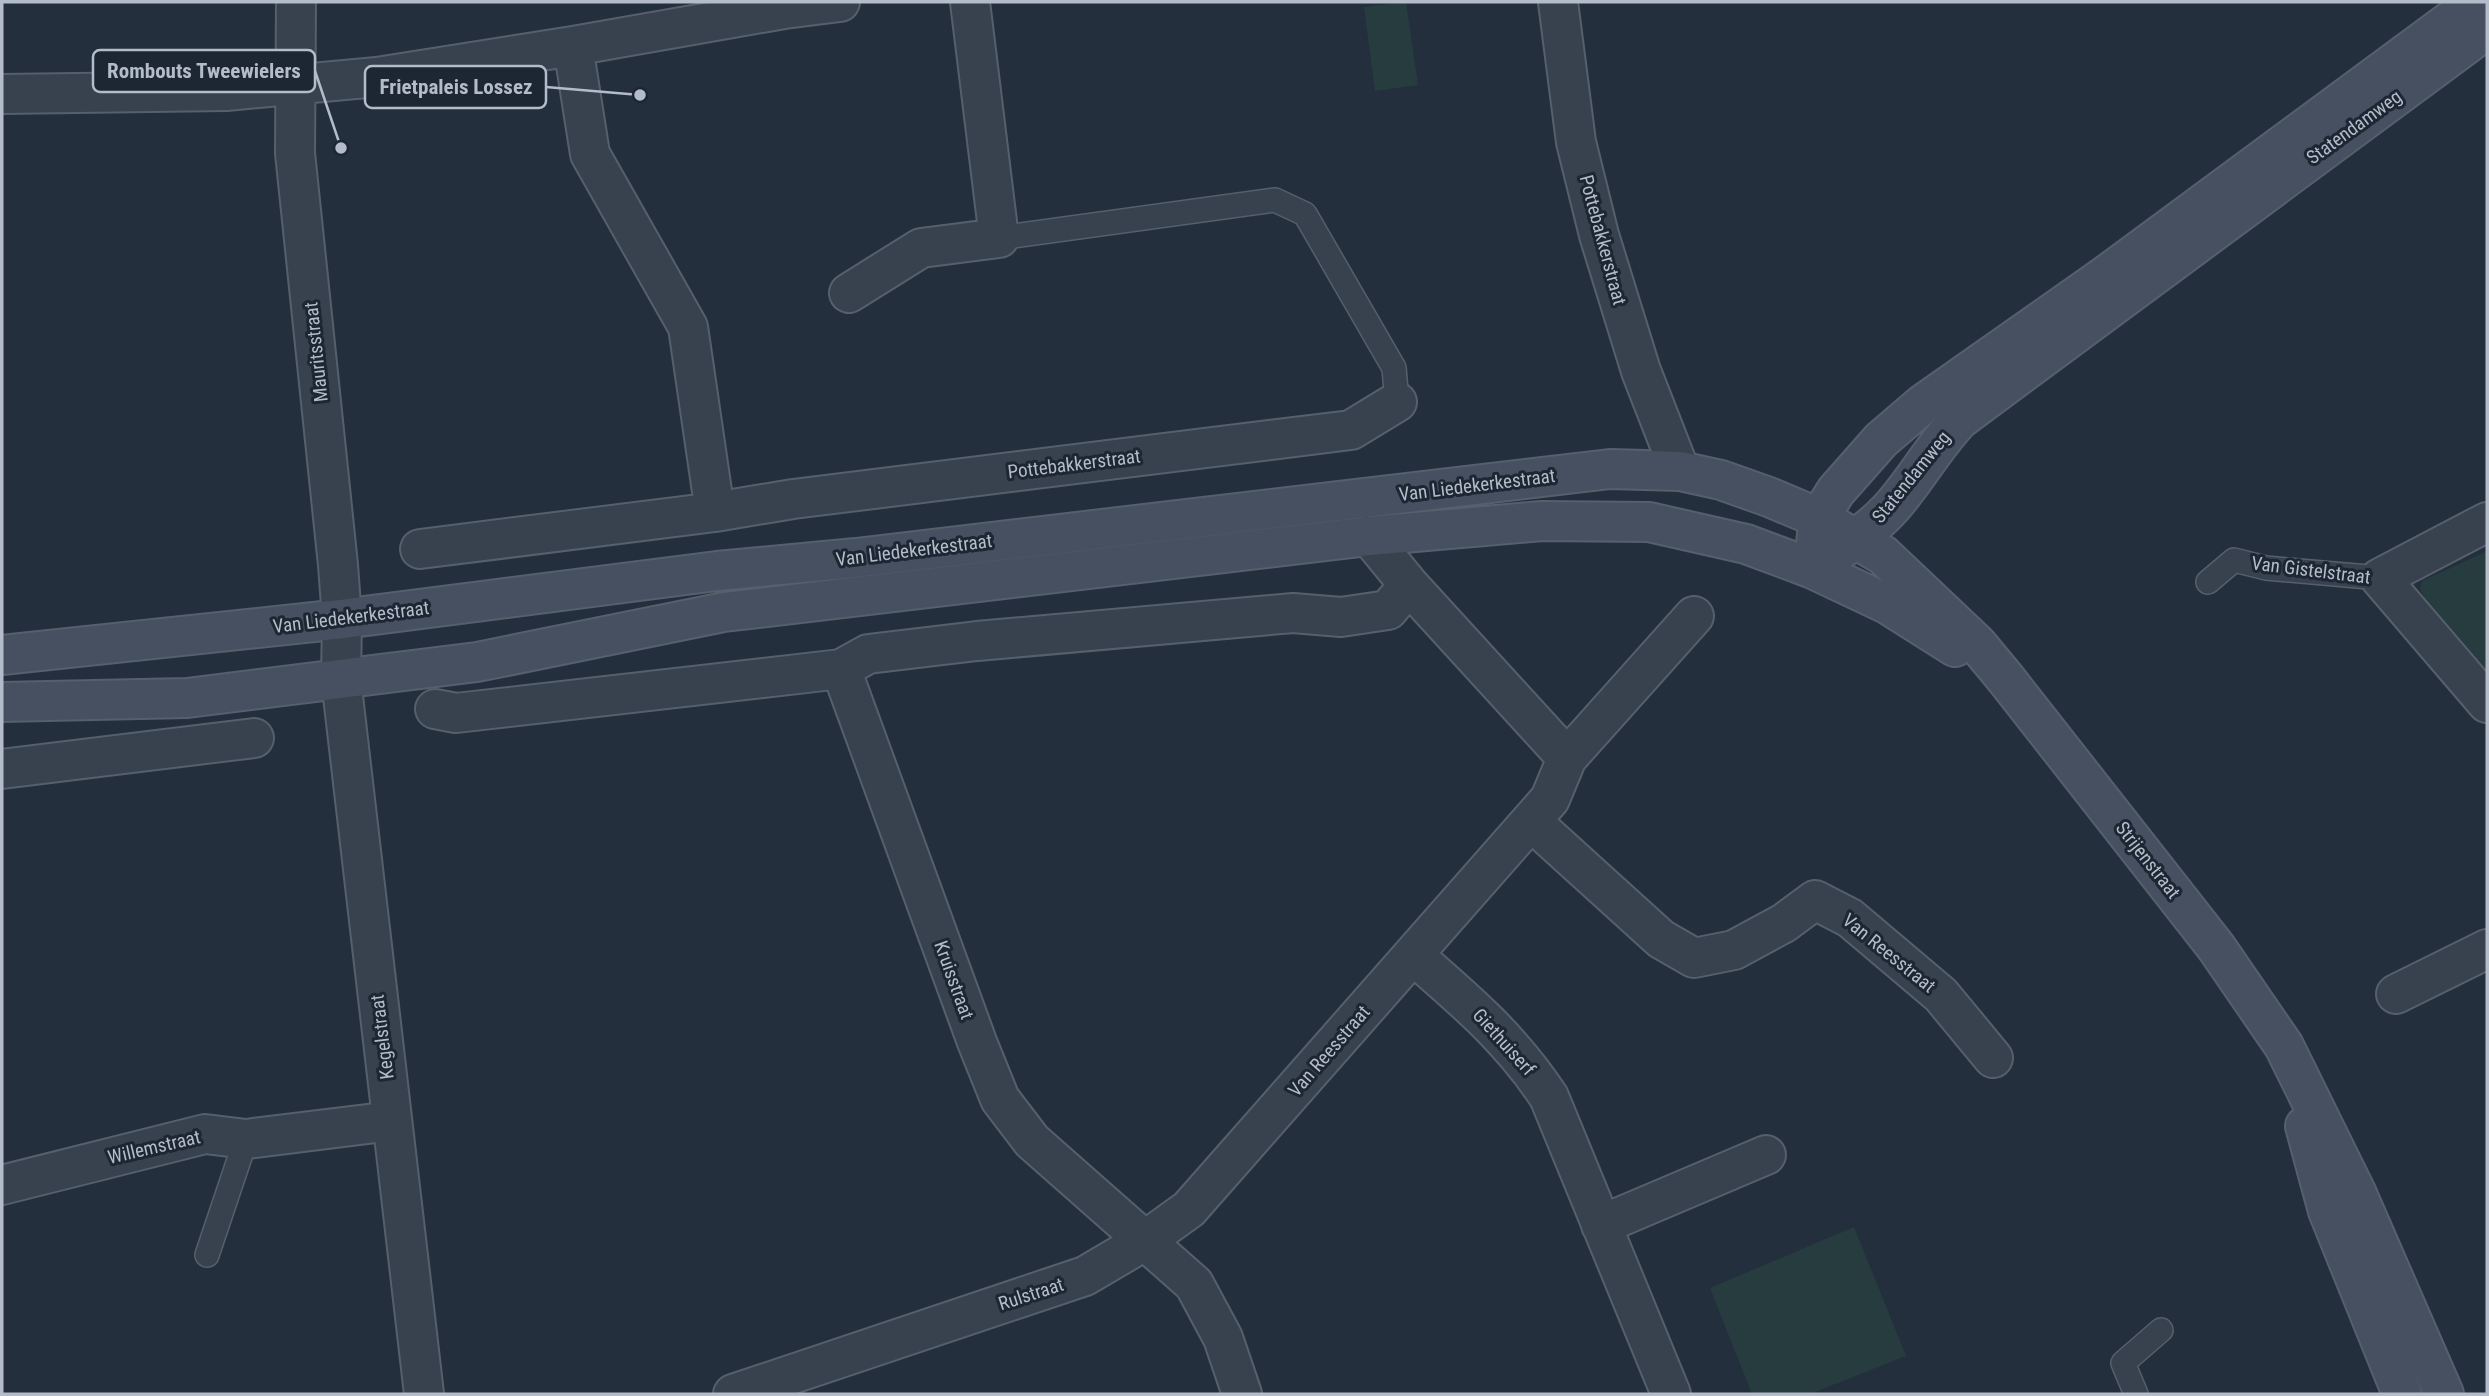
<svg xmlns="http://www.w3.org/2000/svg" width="2489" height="1396" font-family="'Roboto Condensed',sans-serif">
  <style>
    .green { fill: #263c3f }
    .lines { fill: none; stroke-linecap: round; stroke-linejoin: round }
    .lane-casing { stroke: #565f6c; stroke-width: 26 }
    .street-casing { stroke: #565f6c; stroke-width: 42 }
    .secondary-casing { stroke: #565f6c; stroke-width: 42 }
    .lane { stroke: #38414e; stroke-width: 23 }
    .street { stroke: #38414e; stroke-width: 38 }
    .secondary { stroke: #465061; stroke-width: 38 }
    .labels { text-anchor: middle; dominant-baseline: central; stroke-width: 6; stroke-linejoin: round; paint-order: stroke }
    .street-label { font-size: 19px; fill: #b4bcc9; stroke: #1d2633 }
    .leader { fill: none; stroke: #b4bcc9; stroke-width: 2.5 }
    .callout-dot { fill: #b4bcc9; stroke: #1d2633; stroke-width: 2.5 }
    .callout { fill: #1d2633; stroke: #b4bcc9; stroke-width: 2.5 }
    .callout-label { font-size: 21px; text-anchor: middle; font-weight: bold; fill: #b4bcc9 }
  </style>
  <rect width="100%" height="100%" fill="#242f3e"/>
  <!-- green -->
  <path class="green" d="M 1406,2 L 1418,85 L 1375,91 L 1364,7 Z
    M 2487,551 L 2487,684 L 2447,642 L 2420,589 L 2422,581 Z
    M 1854,1227 L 1906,1356 L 1810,1394 L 1752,1394 L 1710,1288 Z"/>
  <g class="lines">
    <!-- lane casing -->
    <g class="lane-casing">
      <path id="lane" d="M 999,238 L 1275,200 L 1305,214 L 1394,368 L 1397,402
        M 2208,582 L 2234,560 L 2266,568 L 2380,578
        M 207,1255 L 246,1139
        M 2136,1394 L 2123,1363 L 2161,1330"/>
    </g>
    <!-- street casing -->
    <g class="street-casing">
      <path id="street" d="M 296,2 L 295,153 L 338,565 L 342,619 L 341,679 L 424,1394
        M 1558,2 L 1576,142 L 1599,235 L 1641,371 L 1680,471
        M 573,46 L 590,154 L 688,327 L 715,512 L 793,499 L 1351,430 L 1397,402
        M 2,94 L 226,91 L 377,77 L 573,46 L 784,9 L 840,2
        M 849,293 L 921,248 L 999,238 L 970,2
        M 2487,522 L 2380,578 L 2487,703
        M 1369,536 L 1409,585 L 1567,758
        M 420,549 L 715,512
        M 841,669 L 977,1042 L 1000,1099 L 1032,1141 L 1194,1284 L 1223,1338 L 1242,1394
        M 435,709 L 456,713 L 841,669 L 868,654 L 977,641 L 1293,613 L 1341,617 L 1388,610 L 1409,585
        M 2,769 L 254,738
        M 1531,821 L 1661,939 L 1694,958 L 1734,950 L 1784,923 L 1815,900 L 1850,918 L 1941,995 L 1993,1058
        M 1413,955 C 1465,1000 1511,1039 1549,1097 L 1671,1394
        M 2396,994 L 2487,949
        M 2,1185 L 205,1134 L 246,1139 L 392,1121
        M 1601,1225 L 1766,1155
        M 733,1394 L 1085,1276 L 1146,1240 L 1189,1209 L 1550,799 L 1567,758 L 1694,616"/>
    </g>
    <!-- secondary casing -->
    <g class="secondary-casing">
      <path id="secondary" d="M 1816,543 L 1819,518 L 1836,491 L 1881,440 L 1923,404 L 2105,276 L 2476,2
        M 1837,552 C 1855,540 1874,526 1889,510 C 1915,482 1933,447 1960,419 L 2487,29
        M 2,655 L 342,619 L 717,571 L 856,558 L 1610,469 L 1680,471 L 1721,480 L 1769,497 L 1819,518 L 1883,555 L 1977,644 L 2006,679 L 2216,947 L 2284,1046 L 2356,1192 L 2444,1394
        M 2,702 L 187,698 L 477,662 L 724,612 L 1369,536 L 1542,521 L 1649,522 L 1746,544 L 1813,569 L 1887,604 L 1955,647
        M 2305,1126 L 2328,1211 L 2402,1394"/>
    </g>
    <!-- lane -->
    <use href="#lane" class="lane"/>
    <!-- street -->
    <use href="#street" class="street"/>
    <!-- secondary -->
    <use href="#secondary" class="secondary"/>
  </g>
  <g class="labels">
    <!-- street labels -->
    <g class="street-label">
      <text transform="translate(2354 127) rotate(-36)">Statendamweg</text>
      <text transform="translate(1603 240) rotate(75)">Pottebakkerstraat</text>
      <text transform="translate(316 352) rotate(-96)">Mauritsstraat</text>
      <text transform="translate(1074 464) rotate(-7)">Pottebakkerstraat</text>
      <text transform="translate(1911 477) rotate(-51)">Statendamweg</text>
      <text transform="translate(1477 485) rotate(-7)">Van Liedekerkestraat</text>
      <text transform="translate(914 550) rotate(-7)">Van Liedekerkestraat</text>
      <text transform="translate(2311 570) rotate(7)">Van Gistelstraat</text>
      <text transform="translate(351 617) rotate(-7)">Van Liedekerkestraat</text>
      <text transform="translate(2148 860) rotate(52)">Strijenstraat</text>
      <text transform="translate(1889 953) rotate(39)">Van Reesstraat</text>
      <text transform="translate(954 980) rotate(70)">Kruisstraat</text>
      <text transform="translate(382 1037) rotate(-97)">Kegelstraat</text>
      <text transform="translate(1504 1042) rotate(48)">Giethuiserf</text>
      <text transform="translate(1329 1051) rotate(-49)">Van Reesstraat</text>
      <text transform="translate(154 1147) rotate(-13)">Willemstraat</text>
      <text transform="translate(1031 1294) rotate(-18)">Rulstraat</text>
    </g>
  </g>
  <!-- callouts -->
  <path class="leader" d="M341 148L315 71M640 95L546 87"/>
  <g class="callout-dot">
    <circle cx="341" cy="148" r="7"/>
    <circle cx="640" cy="95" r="7"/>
  </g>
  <g class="callout">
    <rect x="93" y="50" width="222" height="42" rx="7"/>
    <rect x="365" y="66" width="181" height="42" rx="7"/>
  </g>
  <g class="callout-label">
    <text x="204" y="78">Rombouts Tweewielers</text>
    <text x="456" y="94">Frietpaleis Lossez</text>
  </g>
  <!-- border -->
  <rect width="2489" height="1396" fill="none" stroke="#b4bcc9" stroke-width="7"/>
</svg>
